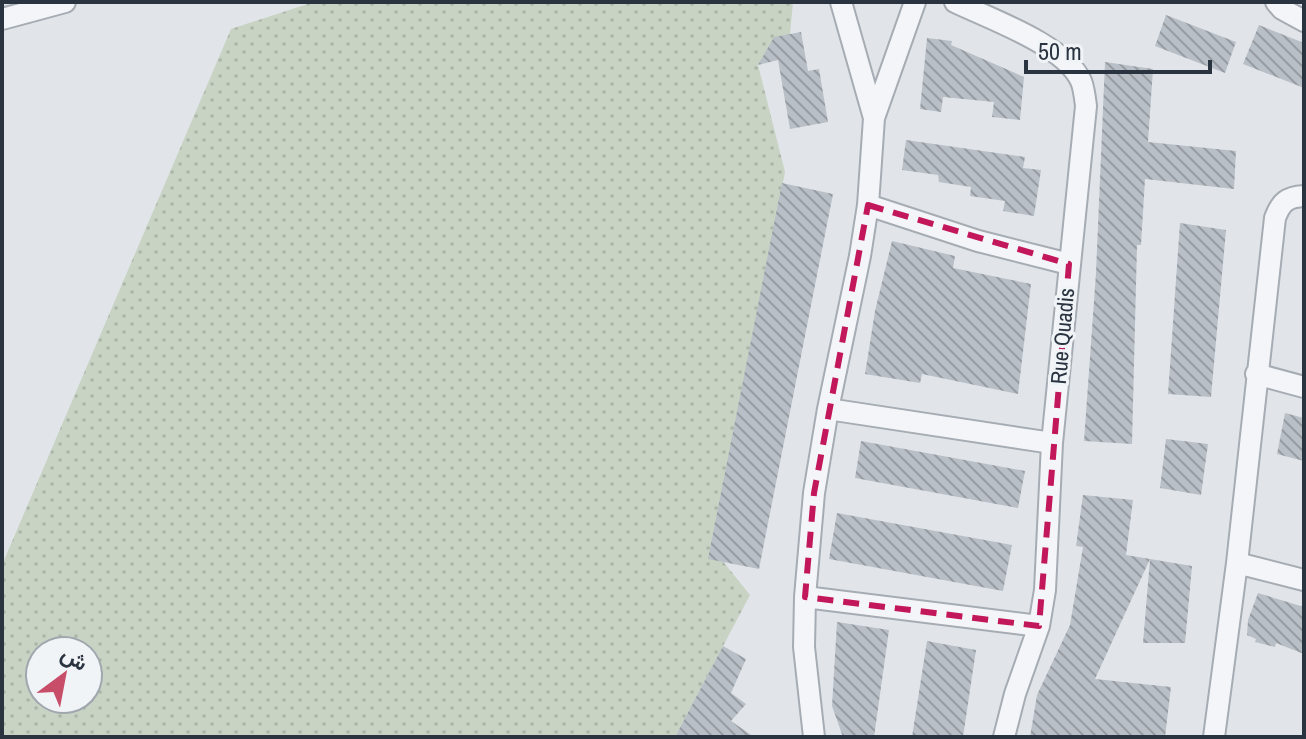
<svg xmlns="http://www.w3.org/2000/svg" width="1306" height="739" font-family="'Archivo Narrow',Vazirmatn,sans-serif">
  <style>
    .grass { fill: url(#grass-dots); fill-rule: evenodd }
    .building { fill: url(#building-back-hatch) }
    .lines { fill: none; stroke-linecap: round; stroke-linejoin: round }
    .street-casing { stroke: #a6acb3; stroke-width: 24 }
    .street { stroke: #f4f5f8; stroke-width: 20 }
    .marked { fill: none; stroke: #c2185b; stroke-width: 6; stroke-dasharray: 16 10; stroke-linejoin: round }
    .labels { text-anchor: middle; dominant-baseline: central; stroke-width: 6; stroke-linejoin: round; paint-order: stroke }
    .street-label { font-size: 22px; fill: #2a3440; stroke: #f1f4f7 }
  </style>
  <defs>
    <pattern id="grass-dots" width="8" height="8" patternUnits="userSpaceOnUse" patternTransform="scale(2)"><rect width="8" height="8" fill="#c8d3c3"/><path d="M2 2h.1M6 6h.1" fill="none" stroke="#acb6a9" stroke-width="1.8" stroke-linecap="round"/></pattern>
    <pattern id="building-back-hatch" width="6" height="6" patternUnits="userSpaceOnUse" patternTransform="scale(2)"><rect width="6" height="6" fill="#b9bfc6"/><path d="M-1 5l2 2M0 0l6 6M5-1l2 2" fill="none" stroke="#979ca2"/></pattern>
  </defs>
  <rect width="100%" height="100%" fill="#e1e5e9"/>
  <!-- grass -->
  <path class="grass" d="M 314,2 L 793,2 L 790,34 L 758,65 L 785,172 L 713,549 L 750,595 L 675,737 L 2,737 L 2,565 L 231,29 ZM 40,651 L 88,651 L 88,699 L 40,699 Z"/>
  <!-- building -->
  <path class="building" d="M 1166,15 L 1236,42 L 1225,73 L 1155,46 Z
    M 1259,25 L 1304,43 L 1304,88 L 1243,64 Z
    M 801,32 L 808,71 L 819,69 L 828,122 L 790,129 L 778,60 L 758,65 L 774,37 Z
    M 927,38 L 952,41 L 951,45 L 1024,77 L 1020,120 L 992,117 L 994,102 L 943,97 L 941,112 L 920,109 Z
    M 1105,62 L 1153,69 L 1148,142 L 1236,151 L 1234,189 L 1145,179 L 1141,245 L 1137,245 L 1132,444 L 1084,441 L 1096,273 Z
    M 906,140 L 1025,157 L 1023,168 L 1041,170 L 1034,216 L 1003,211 L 1005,201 L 970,196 L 971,187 L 939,182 L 938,175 L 902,170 Z
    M 782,183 L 833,194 L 759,569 L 708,559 Z
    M 1180,223 L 1226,230 L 1211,397 L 1168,394 Z
    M 892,241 L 955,256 L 953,268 L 1031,284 L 1018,394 L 922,374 L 920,383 L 865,374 L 875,311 Z
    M 1285,413 L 1304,418 L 1304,461 L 1277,454 Z
    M 1166,439 L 1208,444 L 1201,495 L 1160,488 Z
    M 861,441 L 1025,471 L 1018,508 L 855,478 Z
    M 1083,495 L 1133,500 L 1126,555 L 1150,559 L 1095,679 L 1171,687 L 1165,737 L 1030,737 L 1037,695 L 1070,625 L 1083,547 L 1076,546 Z
    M 837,513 L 1012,545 L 1003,591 L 829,559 Z
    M 1150,559 L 1192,566 L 1185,643 L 1143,643 Z
    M 1258,593 L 1304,607 L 1304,654 L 1276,643 L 1275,647 L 1255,642 L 1256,639 L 1247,635 L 1248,620 Z
    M 837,622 L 889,630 L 874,737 L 843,737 L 832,706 Z
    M 927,641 L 976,650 L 963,737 L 912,737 Z
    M 723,646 L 746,659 L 731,693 L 746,704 L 731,721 L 754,737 L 675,737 Z"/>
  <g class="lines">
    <!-- street casing -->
    <g class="street-casing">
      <path id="street" d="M 841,2 L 874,118
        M 955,2 C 990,19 1065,45 1081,81 C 1084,88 1085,98 1086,106 L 1052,443 L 1045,590 L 1039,626 L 1015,694 L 1004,737
        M 1276,2 L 1282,9 L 1304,21
        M 2,19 L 65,2
        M 868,205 L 978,241 L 1069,264
        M 1256,374 L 1304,387
        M 828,409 L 1052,443
        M 1237,563 L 1304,580
        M 805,597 L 1039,626
        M 814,737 L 804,647 L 805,597 L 814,493 L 828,409 L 860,256 L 868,205 L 874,118 L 915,2
        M 1214,737 L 1237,563 L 1275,218 C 1281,202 1287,197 1304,196"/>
    </g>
    <!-- street -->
    <use href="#street" class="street"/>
  </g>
  <!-- marked area -->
  <path class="marked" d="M 868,205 L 1069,264 L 1039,626 L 805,597 L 814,493 Z"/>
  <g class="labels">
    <!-- street labels -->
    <g class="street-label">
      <text transform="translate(1062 336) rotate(-85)">Rue Quadis</text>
    </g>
  </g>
  <!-- border -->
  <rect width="1306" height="739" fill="none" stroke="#2a3440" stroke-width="8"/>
  <!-- north arrow -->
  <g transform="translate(64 675) rotate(32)"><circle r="38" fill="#f1f4f7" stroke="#a1a7ae" stroke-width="2"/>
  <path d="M0-6L14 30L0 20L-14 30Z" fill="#c84d69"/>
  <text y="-12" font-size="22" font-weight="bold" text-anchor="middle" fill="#2a3440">ش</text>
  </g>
  <!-- scale -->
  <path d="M1026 60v12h184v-12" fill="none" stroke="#2a3440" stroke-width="4"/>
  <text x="1038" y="60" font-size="24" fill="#2a3440" stroke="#f1f4f7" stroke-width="6" paint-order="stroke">50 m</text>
</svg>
